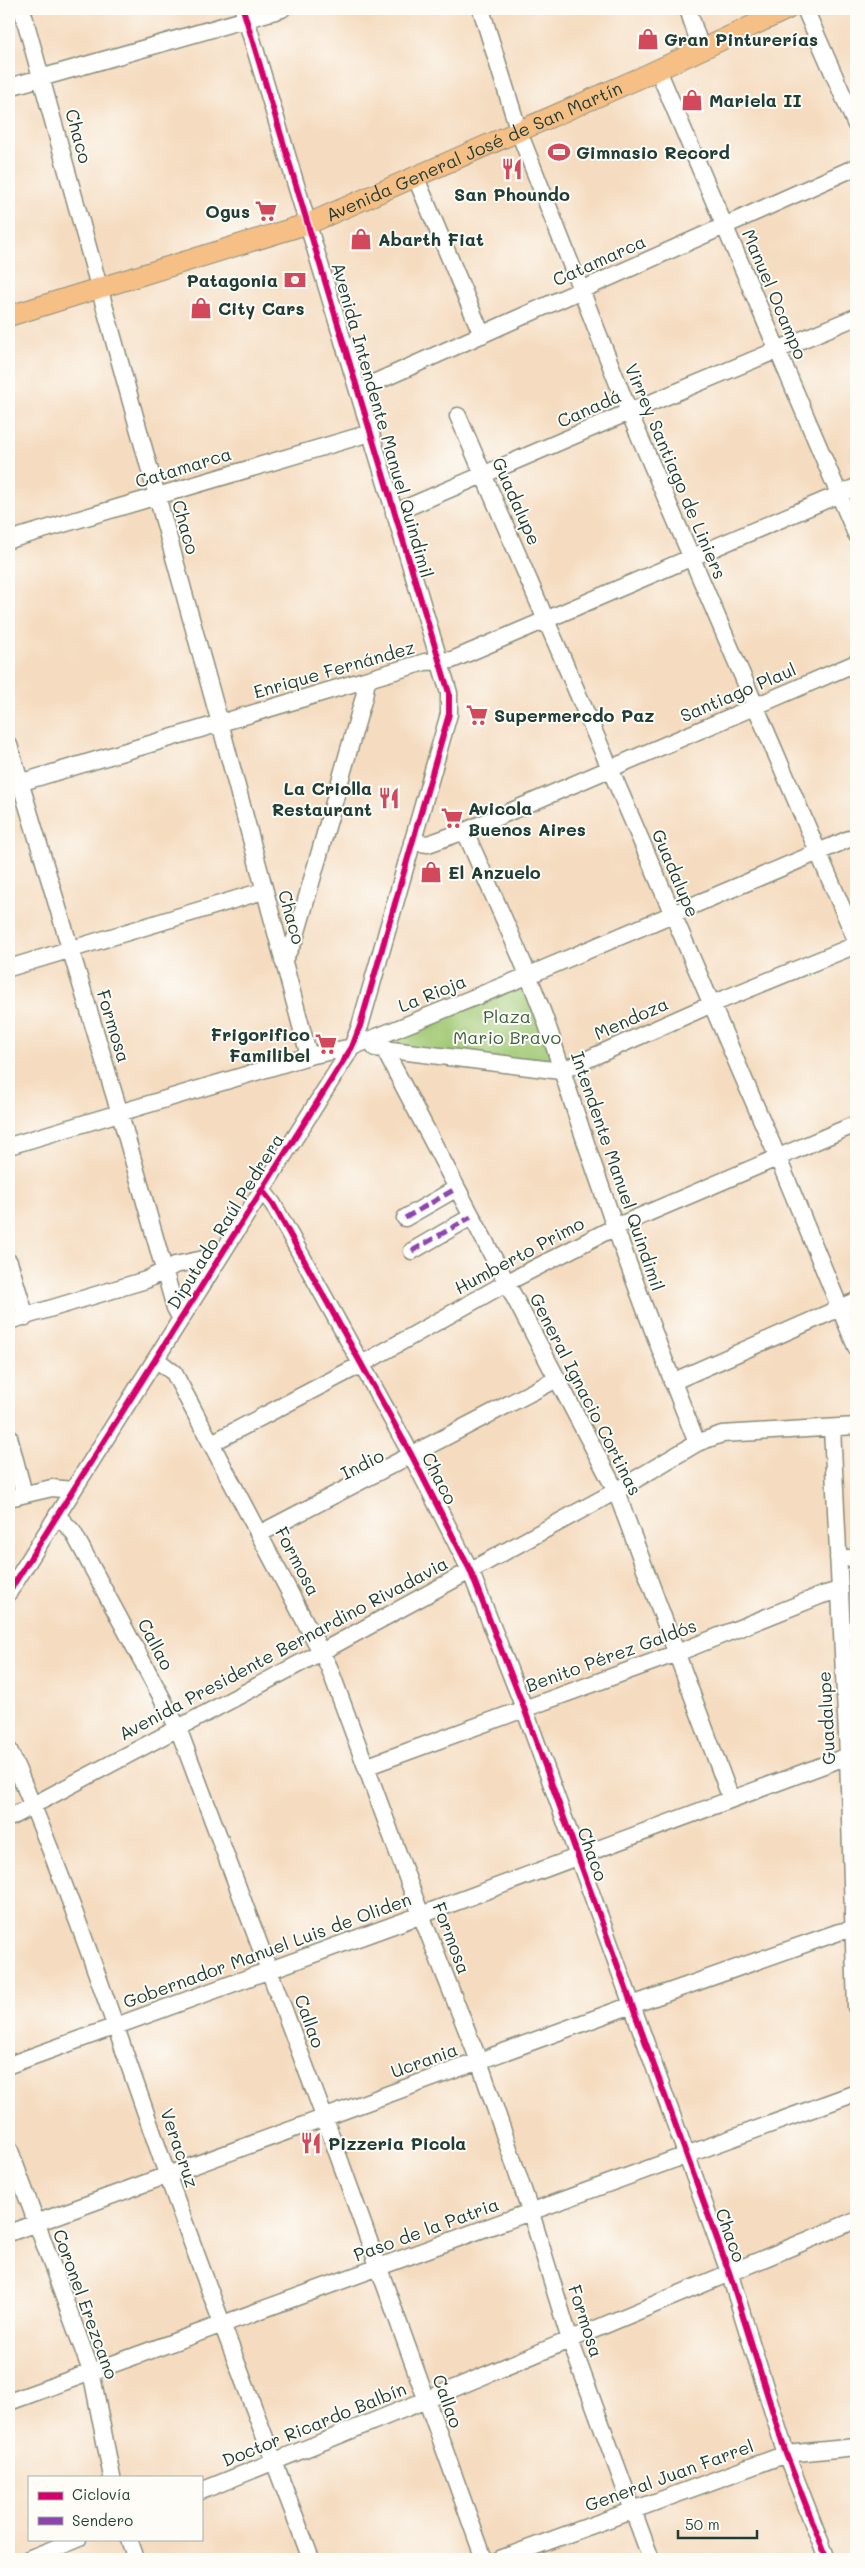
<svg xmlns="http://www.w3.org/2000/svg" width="865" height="2568" font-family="Mali,sans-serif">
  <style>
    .green { fill: #a0c974; stroke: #608354 }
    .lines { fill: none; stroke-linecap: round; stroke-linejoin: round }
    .minor-casing { stroke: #8a8c7a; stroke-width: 19 }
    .major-casing { stroke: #8a8c7a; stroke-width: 22 }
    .minor { stroke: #fff; stroke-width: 16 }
    .major { stroke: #f5bf86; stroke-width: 20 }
    .quiet { stroke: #8e44ad; stroke-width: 5; stroke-dasharray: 10 5; stroke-linecap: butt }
    .cycleway-casing { stroke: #fdfcf7; stroke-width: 9 }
    .cycleway { stroke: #d6006c; stroke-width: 6 }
    .labels { text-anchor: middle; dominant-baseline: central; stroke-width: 4; stroke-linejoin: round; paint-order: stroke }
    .poi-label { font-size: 18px; font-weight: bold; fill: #1f3d34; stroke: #fdfcf7; text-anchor: start }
    .street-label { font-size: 18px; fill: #1f3d34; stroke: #fdfcf7 }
    .park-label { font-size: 18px; fill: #3f6044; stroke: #fdfcf7 }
  </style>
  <rect width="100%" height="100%" fill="#fdfcf7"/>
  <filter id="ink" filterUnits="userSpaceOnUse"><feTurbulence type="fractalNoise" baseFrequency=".02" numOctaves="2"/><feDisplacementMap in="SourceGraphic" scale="10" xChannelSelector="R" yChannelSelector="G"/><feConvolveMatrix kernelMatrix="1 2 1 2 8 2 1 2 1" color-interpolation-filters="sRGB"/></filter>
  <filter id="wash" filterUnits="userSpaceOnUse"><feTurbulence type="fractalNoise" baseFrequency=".0096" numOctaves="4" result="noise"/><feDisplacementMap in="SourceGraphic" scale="20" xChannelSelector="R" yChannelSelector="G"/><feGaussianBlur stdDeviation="1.12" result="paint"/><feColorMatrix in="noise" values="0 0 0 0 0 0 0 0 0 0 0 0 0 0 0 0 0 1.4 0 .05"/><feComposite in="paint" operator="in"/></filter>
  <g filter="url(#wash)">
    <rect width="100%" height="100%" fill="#f5dcc0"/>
    <!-- green -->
    <path class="green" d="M 527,976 L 561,1071 L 352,1047 Z"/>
  </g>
  <g filter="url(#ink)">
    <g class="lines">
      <!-- minor casing -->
      <g class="minor-casing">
        <path id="minor" d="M 22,9 L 220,723 L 309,1056
          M 481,9 L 519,132 L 629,412 L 856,940
          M 688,9 L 701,49
          M 805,9 L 856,125
          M 658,70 L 856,534
          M 9,87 L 282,9
          M 416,178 L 482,335
          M 358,390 L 856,167
          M 458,416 L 778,1158 L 856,1347
          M 394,513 L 629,412 L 856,317
          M 9,540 L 370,433
          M 9,745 L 120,1114 L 175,1308 L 181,1319
          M 9,786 L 425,662 L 452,660 L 856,487
          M 465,831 C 496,904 534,979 557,1055 C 599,1187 645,1314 697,1443
          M 412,842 L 428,844 L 465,831 L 856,663
          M 283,961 L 295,939 L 364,697 L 367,680
          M 9,968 L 263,891
          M 375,1048 L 561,1071 L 712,1004 L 856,945
          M 384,1049 L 616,1491 L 731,1799
          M 9,1146 L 309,1056 L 352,1047 L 527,976 L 856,836
          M 262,1190 L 273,1204 L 412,1456 L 470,1570 L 524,1708 L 729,2272 L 786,2454 L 827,2559
          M 405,1218 L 457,1188
          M 412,1251 L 471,1217
          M 9,1262 L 26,1317
          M 9,1321 L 146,1280 L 175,1265 L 218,1256
          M 156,1359 L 174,1373 L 329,1667 L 421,1915 L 479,2061 L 531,2213 L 570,2340 L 651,2559
          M 672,1382 L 856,1301
          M 832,1428 L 848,1756 L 856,2007
          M 9,1437 L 24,1494
          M 212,1443 L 362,1364 L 506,1283 L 613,1228 L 856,1124
          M 9,1498 L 52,1488 L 72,1490
          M 57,1515 L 73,1532 L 178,1728 L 325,2119 L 484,2559
          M 261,1533 L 557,1379
          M 838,1558 L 856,1558
          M 9,1592 L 352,1047 L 360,1026 L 449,714 L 449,693 L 243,9
          M 9,1750 C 70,1889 118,2034 168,2177 C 214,2305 263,2432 311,2559
          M 368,1766 L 677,1653 L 822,1595 L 840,1590
          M 9,1818 L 323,1651 L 616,1491 L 697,1443 L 722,1434 L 856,1426
          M 9,2065 L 421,1915 L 848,1756
          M 9,2148 L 91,2371 L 112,2477
          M 9,2233 L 632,2005 L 839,1932 L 854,1929
          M 9,2402 L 856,2093
          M 201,2491 L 426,2400 L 856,2220
          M 129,2539 L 136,2559
          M 28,2559 L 78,2539
          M 500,2559 L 786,2454 L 856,2447"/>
      </g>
      <!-- major casing -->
      <g class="major-casing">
        <g id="major">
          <path id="s1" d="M 9,316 L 310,223 L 642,77 L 788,9"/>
        </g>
      </g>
      <!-- minor -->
      <use href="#minor" class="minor"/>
      <!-- major -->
      <use href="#major" class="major"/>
      <!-- quiet -->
      <path class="quiet" d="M 405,1218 L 457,1188
        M 412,1251 L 471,1217"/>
      <!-- cycleway casing -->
      <g class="cycleway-casing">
        <path id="cycleway" d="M 262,1190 L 273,1204 L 412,1456 L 470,1570 L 524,1708 L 729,2272 L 786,2454 L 827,2559
          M 9,1592 L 352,1047 L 360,1026 L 449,714 L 449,693 L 243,9"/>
      </g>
      <!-- cycleway -->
      <use href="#cycleway" class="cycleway"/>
    </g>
  </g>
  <!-- icons -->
  <defs>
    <g id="shop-bare" transform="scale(1.725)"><path d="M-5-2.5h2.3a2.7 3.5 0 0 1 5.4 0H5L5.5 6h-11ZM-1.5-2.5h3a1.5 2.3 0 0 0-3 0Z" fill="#d1495b" stroke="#fdfcf7" stroke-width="2.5" paint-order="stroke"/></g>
    <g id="stadium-bare" transform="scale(1.725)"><path d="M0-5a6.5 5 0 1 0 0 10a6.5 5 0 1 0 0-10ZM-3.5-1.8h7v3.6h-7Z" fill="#d1495b" stroke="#fdfcf7" stroke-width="2.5" paint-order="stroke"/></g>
    <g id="restaurant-bare" transform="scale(1.725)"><path d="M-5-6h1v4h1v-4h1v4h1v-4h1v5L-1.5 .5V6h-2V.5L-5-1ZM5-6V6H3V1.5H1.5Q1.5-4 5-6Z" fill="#d1495b" stroke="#fdfcf7" stroke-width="2.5" paint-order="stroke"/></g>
    <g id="supermarket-bare" transform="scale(1.725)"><path d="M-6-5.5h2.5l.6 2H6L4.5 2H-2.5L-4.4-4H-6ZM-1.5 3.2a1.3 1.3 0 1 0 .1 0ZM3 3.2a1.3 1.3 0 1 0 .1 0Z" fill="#d1495b" stroke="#fdfcf7" stroke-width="2.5" paint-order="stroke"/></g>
    <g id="bank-bare" transform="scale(1.725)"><path d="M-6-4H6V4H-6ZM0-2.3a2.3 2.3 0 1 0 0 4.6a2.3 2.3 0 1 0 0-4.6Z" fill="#d1495b" stroke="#fdfcf7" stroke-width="2.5" paint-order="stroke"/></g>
  </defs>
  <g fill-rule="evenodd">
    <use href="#shop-bare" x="648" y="39"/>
    <use href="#shop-bare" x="692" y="100"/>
    <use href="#stadium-bare" x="559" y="152"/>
    <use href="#restaurant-bare" x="512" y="169"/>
    <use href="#supermarket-bare" x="266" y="211"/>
    <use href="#shop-bare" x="361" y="239"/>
    <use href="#bank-bare" x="295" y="280"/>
    <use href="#shop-bare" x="201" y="308"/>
    <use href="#supermarket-bare" x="477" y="715"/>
    <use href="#restaurant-bare" x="389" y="798"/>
    <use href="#supermarket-bare" x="452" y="818"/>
    <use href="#shop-bare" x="431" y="872"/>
    <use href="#supermarket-bare" x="326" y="1044"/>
    <use href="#restaurant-bare" x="311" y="2143"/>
  </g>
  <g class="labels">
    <!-- poi labels -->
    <g class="poi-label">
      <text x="664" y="39">Gran Pinturerías</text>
      <text x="709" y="100">Mariela II</text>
      <text x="576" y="152">Gimnasio Record</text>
      <text x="512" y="194" text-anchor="middle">San Phoundo</text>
      <text x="250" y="211" text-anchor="end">Ogus</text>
      <text x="378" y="239">Abarth Fiat</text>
      <text x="278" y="280" text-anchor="end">Patagonia</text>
      <text x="218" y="308">City Cars</text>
      <text x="494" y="715">Supermercdo Paz</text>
      <text x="372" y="788" text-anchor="end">La Criolla<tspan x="372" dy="21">Restaurant</tspan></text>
      <text x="468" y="808">Avicola<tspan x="468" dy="21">Buenos Aires</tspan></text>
      <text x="448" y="872">El Anzuelo</text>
      <text x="310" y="1034" text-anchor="end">Frigorifico<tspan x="310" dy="21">Familibel</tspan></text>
      <text x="328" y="2143">Pizzeria Picola</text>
    </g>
    <!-- street labels -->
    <g class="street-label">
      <text transform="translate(79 136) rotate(75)">Chaco</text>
      <text stroke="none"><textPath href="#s1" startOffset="494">Avenida General José de San Martín</textPath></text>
      <text transform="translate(599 260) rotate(-24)">Catamarca</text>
      <text transform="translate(775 294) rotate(67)">Manuel Ocampo</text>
      <text transform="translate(589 408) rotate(-24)">Canadá</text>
      <text transform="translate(383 420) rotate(74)">Avenida Intendente Manuel Quindimil</text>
      <text transform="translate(183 467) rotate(-17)">Catamarca</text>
      <text transform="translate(676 471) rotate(67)">Virrey Santiago de Liniers</text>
      <text transform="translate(517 501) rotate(66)">Guadalupe</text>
      <text transform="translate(186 527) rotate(74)">Chaco</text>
      <text transform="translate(334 669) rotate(-16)">Enrique Fernández</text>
      <text transform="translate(738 692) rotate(-23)">Santiago Plaul</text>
      <text transform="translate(676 873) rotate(67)">Guadalupe</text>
      <text transform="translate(292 917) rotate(74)">Chaco</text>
      <text transform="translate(432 993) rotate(-22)">La Rioja</text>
      <text transform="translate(631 1018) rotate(-24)">Mendoza</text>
      <text transform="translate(114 1026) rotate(73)">Formosa</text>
      <text transform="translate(618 1171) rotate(71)">Intendente Manuel Quindimil</text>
      <text transform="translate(225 1221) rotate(-58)">Diputado Raúl Pedrera</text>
      <text transform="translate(519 1255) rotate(-28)">Humberto Primo</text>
      <text transform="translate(586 1394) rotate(63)">General Ignacio Cortinas</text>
      <text transform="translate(362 1464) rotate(-27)">Indio</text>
      <text transform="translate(440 1478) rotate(63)">Chaco</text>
      <text transform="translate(298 1561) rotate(62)">Formosa</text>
      <text transform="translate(156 1644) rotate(62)">Callao</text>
      <text transform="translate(283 1648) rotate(-28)">Avenida Presidente Bernardino Rivadavia</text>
      <text transform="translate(611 1655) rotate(-20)">Benito Pérez Galdós</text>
      <text transform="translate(826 1718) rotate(-93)">Guadalupe</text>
      <text transform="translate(593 1854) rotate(70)">Chaco</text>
      <text transform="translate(452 1938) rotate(69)">Formosa</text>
      <text transform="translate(267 1950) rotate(-20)">Gobernador Manuel Luis de Oliden</text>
      <text transform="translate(310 2021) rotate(70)">Callao</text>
      <text transform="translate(424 2060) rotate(-20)">Ucrania</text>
      <text transform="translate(180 2148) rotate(71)">Veracruz</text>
      <text transform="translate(426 2229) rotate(-20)">Paso de la Patria</text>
      <text transform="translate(731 2235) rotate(70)">Chaco</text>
      <text transform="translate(86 2304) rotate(70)">Coronel Erezcano</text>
      <text transform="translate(586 2321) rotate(72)">Formosa</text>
      <text transform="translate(448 2401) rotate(70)">Callao</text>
      <text transform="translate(314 2424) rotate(-22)">Doctor Ricardo Balbín</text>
      <text transform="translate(669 2475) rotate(-20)">General Juan Farrel</text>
    </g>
    <!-- park labels -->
    <g class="park-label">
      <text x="507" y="1016">Plaza<tspan x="507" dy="21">Mario Bravo</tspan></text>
    </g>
  </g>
  <!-- margin -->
  <rect width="865" height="2568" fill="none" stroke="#fdfcf7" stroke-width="30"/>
  <!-- legend -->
  <rect x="28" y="2476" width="175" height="65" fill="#fdfcf7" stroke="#a4b0a9"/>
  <rect x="38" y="2492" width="25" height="8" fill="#d6006c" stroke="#a4b0a9"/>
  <text x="72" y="2500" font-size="15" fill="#1f3d34">Ciclovía</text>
  <rect x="38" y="2517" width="25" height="8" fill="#8e44ad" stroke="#a4b0a9"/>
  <text x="72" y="2526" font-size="15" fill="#1f3d34">Sendero</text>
  <!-- scale -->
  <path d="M678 2530v8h79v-8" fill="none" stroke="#1f3d34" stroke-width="2.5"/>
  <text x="685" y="2530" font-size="15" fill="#1f3d34" stroke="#fdfcf7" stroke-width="4" paint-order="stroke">50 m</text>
</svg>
